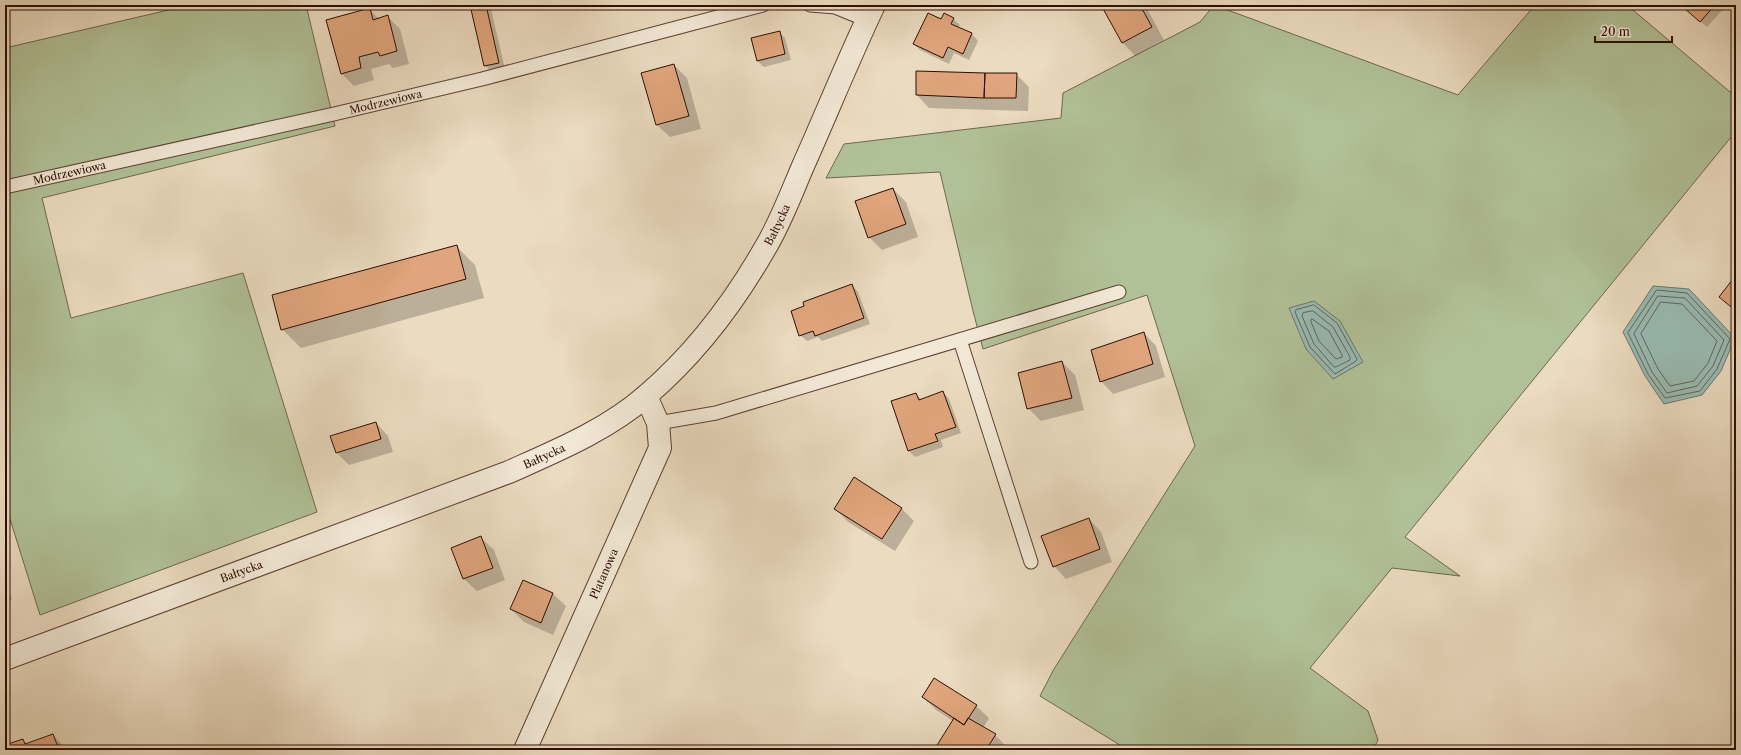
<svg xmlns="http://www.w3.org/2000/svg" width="1741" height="755" font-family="'Libre Caslon Text',serif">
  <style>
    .green { fill: #b1c197; stroke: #6f674c }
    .water { fill: #98bbb3; stroke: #6d756c }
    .shadow { fill: #0003 }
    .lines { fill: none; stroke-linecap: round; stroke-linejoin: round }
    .shore { stroke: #62645a; stroke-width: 1 }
    .building { fill: #e0a57c; stroke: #2d0d02 }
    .service-casing { stroke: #5c4032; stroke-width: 15 }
    .minor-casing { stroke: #5c4032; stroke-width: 24 }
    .tertiary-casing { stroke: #5c4032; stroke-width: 24 }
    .service { stroke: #f2e8d6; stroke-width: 13 }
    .minor { stroke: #f2e8d6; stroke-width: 22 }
    .tertiary { stroke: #f2e8d6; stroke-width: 22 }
    .labels { text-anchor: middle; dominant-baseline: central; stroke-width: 3; stroke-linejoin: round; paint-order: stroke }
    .street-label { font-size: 11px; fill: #2d0d02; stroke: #f2e8d6 }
  </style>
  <rect width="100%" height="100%" fill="#ebdbc0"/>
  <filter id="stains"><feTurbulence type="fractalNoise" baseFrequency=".005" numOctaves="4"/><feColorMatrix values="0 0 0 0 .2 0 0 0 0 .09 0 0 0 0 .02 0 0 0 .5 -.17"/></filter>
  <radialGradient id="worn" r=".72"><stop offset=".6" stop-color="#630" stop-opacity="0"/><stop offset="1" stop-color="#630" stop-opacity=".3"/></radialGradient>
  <!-- green -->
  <path class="green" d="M 190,5 L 306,5 L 335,126 L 42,198 L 71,318 L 243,273 L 317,512 L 40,615 L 5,503 L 5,48 Z
    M 1214,5 L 1458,95 L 1535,5 L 1627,5 L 1736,97 L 1736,131 L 1405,537 L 1460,576 L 1392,568 L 1310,668 L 1368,711 L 1378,740 L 1373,750 L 1128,750 L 1040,696 L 1054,669 L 1195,446 L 1147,295 L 983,349 L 973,311 L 940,172 L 826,178 L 844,144 L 1061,118 L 1063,93 L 1200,22 Z"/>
  <!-- water -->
  <path class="water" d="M 1653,286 L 1689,289 L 1735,338 L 1721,371 L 1702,395 L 1664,404 L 1645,376 L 1623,332 Z
    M 1314,301 L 1340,321 L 1363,362 L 1333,379 L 1306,349 L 1289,308 Z"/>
  <!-- shadow -->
  <path class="shadow" d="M 471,5 L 490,5 L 505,69 L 491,72 L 485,65 Z
    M 1103,5 L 1145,5 L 1164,40 L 1135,56 L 1123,43 Z
    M 1688,5 L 1722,5 L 1725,7 L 1707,27 L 1692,14 Z
    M 369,9 L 379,19 L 388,17 L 400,29 L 409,64 L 393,68 L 389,64 L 371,69 L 374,80 L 354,86 L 341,73 Z
    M 953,19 L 960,25 L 958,28 L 972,34 L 978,41 L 969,60 L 954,53 L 949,64 L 920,50 L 914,44 L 942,20 Z
    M 779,32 L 785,38 L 791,60 L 764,67 L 757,61 Z
    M 674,65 L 687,78 L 701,129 L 670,137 L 657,125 Z
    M 1016,74 L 1029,87 L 1028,111 L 929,108 L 917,95 Z
    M 893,189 L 906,202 L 918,237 L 882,250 L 869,237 Z
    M 456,246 L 475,265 L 484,298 L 301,348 L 282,329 Z
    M 852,285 L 858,292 L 870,324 L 822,341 L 818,337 L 807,341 L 800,335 Z
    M 1144,333 L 1156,346 L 1165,377 L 1113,394 L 1101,381 Z
    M 1062,362 L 1075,375 L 1084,410 L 1041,421 L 1028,408 Z
    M 943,392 L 949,399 L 961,433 L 941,440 L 943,447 L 915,457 L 909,451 L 916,394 L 922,400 Z
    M 376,423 L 388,436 L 393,452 L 349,465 L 337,453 Z
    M 836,509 L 902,509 L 914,521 L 895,551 L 848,522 Z
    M 1089,519 L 1101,532 L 1112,562 L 1066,579 L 1054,566 Z
    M 481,538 L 494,550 L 505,580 L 477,591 L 464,579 L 452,549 Z
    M 5,577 L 12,600 L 5,602 Z
    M 524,581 L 553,594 L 566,606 L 553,635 L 524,622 L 511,609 Z
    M 923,697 L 976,706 L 989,718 L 983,728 L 995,735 L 1008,748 L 1006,750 L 935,750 L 953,721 L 936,710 Z
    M 53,735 L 67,750 L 5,750 L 5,746 L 23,740 L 27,744 Z"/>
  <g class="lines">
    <!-- shore -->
    <path class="shore" d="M 1657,290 L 1687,293 L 1730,339 L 1717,369 L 1700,391 L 1665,398 L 1648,374 L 1628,333 Z
      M 1658,296 L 1685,298 L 1724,340 L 1713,366 L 1697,386 L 1667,393 L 1652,372 L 1634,334 Z
      M 1661,302 L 1682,304 L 1717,341 L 1708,363 L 1694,381 L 1670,386 L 1658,369 L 1641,334 Z
      M 1314,305 L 1337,323 L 1357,359 L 1356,361 L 1335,374 L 1310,347 L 1295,312 L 1296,310 Z
      M 1313,311 L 1333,327 L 1350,357 L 1350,360 L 1336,367 L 1334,367 L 1314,344 L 1302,316 L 1303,313 Z
      M 1312,319 L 1329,331 L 1342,355 L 1342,357 L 1336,359 L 1319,341 L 1311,322 Z"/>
  </g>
  <!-- building -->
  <path class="building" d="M 470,5 L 486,5 L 499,63 L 484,66 Z
    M 1101,5 L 1140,5 L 1152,27 L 1122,43 Z
    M 1687,5 L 1715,5 L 1700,22 L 1684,8 Z
    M 370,8 L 373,20 L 388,15 L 397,51 L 380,56 L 378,52 L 359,57 L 361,68 L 341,74 L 326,20 Z
    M 928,13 L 941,19 L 944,13 L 954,18 L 951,24 L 972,33 L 963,54 L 948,47 L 943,58 L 913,44 Z
    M 780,31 L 785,54 L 757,61 L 751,38 Z
    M 674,64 L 689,116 L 656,125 L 641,73 Z
    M 916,71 L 985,73 L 984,98 L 916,95 Z
    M 985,73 L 1017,73 L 1016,98 L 984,98 Z
    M 893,188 L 906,224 L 868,238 L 855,201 Z
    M 457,245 L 466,279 L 281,330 L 272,295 Z
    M 1736,275 L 1736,311 L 1719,297 Z
    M 852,284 L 864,318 L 815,336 L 813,331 L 799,336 L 791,311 L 804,306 L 803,302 Z
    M 1144,332 L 1153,364 L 1100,382 L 1091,350 Z
    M 1062,361 L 1072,398 L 1027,409 L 1018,373 Z
    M 943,391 L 956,427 L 935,434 L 938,441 L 908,451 L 891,401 L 916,393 L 919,400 Z
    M 376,422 L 381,439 L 336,453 L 330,436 Z
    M 854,477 L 902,508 L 882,539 L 834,509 Z
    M 1089,518 L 1100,549 L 1053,567 L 1041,536 Z
    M 481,536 L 493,568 L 463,579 L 451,548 Z
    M 523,580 L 553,593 L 541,623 L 510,609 Z
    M 934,678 L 977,705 L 964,725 L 922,697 Z
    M 954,718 L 964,725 L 968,718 L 996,734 L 986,750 L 934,750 Z
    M 53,734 L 59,750 L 5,750 L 5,745 L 23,739 L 25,744 Z"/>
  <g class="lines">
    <!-- service casing -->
    <g class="service-casing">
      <g id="service">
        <path d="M 810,5 L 835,7 L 867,20"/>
        <path id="s1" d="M 5,187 L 334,114 L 482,79 L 763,5"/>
        <path d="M 960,340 L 1031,562"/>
        <path d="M 658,423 L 716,413 L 1119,292"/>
      </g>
    </g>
    <!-- minor casing -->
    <g class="minor-casing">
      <g id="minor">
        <path id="s2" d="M 525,750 L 660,448 L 658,423 L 646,396"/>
      </g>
    </g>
    <!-- tertiary casing -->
    <g class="tertiary-casing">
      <g id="tertiary">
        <path id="s3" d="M 5,659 L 509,472 C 556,451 607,430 646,396 C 694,355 733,304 764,250 C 780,224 791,194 803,166 C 827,112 849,58 874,5"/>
      </g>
    </g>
    <!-- service -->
    <use href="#service" class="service"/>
    <!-- minor -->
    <use href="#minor" class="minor"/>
    <!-- tertiary -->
    <use href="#tertiary" class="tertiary"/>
  </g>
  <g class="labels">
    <!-- street labels -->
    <g class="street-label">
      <text stroke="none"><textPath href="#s1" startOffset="390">Modrzewiowa</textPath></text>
      <text stroke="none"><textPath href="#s1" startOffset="66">Modrzewiowa</textPath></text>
      <text stroke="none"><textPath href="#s3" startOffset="912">Bałtycka</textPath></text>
      <text stroke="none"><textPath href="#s3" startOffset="576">Bałtycka</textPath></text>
      <text stroke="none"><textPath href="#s3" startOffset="252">Bałtycka</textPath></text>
      <text stroke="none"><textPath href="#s2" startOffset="193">Platanowa</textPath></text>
    </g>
  </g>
  <!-- margin -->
  <rect width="1741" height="755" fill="none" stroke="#ebdbc0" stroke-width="20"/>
  <rect x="6" y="6" width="1729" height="743" fill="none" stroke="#2d0d02" stroke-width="2"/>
  <rect x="10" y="10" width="1721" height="735" fill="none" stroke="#2d0d02"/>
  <!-- scale -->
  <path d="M1595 36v6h77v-6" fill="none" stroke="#2d0d02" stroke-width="2"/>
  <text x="1601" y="36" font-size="12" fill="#2d0d02" stroke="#f2e8d6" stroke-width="3" paint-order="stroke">20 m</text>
  <rect width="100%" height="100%" filter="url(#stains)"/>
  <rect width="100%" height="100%" fill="url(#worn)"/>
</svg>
